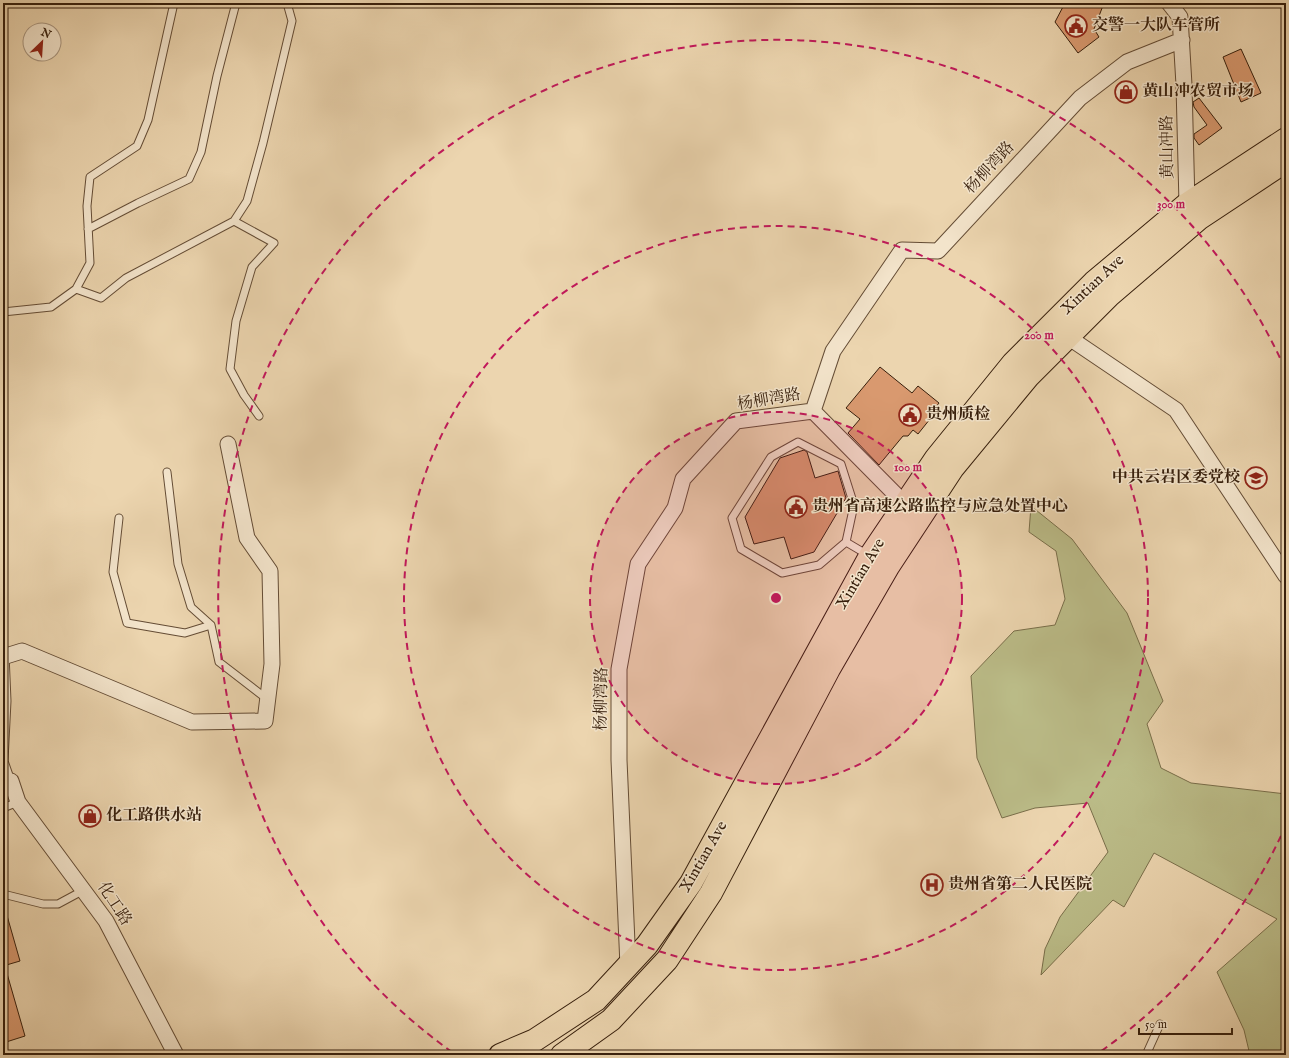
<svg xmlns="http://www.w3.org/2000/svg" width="1289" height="1058" font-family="'IM FELL English','Noto Serif SC',serif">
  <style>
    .green { fill: #bbbc88; stroke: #796e4a }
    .building { fill: #d9996f; stroke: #371f0c }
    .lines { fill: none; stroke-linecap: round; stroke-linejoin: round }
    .lane-casing { stroke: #644c35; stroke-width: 9 }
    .street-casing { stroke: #644c35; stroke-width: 17 }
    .primary-casing { stroke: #371f0c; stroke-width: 24 }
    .lane { stroke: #f3e4cb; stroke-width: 7 }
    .street { stroke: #f3e4cb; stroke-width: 15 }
    .primary { stroke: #ecd5af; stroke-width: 22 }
    .ring { fill: none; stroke: #c2185b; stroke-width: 2; stroke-dasharray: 7 5 }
    .labels { text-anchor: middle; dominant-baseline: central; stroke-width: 3; stroke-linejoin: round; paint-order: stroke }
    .poi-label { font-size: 16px; font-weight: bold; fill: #371f0c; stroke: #f3e4cb; text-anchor: start }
    .street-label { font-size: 16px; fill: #371f0c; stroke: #f3e4cb }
    .centre { fill: #c2185b; stroke: #f3e4cb; stroke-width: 2 }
    .ring-label { font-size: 12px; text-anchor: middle; font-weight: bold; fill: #c2185b; stroke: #f3e4cb; stroke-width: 3; stroke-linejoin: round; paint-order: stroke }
  </style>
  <rect width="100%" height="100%" fill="#ecd5af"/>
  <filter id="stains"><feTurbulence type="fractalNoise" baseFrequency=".005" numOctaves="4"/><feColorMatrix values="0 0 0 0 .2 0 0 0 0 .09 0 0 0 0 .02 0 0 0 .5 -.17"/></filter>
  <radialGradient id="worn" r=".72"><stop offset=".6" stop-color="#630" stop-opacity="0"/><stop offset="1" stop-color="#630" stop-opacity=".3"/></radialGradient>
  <!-- green -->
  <path class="green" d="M 1031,506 L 1072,539 L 1127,613 L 1163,701 L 1147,724 L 1161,768 L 1191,783 L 1286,794 L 1286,1055 L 1250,1055 L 1244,1030 L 1217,972 L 1277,919 L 1154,853 L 1124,907 L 1113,900 L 1041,975 L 1045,949 L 1060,917 L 1108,852 L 1088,803 L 1035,808 L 1002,818 L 977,758 L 971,676 L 1014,631 L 1055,625 L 1065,599 L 1056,551 L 1029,532 Z"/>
  <!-- building -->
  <path class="building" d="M 1065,3 L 1104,3 L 1094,29 L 1099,37 L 1078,53 L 1055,22 Z
    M 1241,49 L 1261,93 L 1241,102 L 1223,57 Z
    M 1199,98 L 1222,128 L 1199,145 L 1194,138 L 1194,134 L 1207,125 L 1194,107 L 1193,102 Z
    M 880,367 L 912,393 L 918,386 L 939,403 L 932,412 L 934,414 L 918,434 L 913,430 L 908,436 L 903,436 L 879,465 L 848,433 L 860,419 L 846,408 Z
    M 804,450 L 807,452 L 815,478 L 838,471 L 846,498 L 814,552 L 791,559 L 784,537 L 754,544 L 745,517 L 780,458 Z
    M 6,912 L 20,961 L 3,966 L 3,913 Z
    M 6,970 L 25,1036 L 3,1043 L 3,971 Z"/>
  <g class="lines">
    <!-- lane casing -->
    <g class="lane-casing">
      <path id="lane" d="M 234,221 L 274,243 L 252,267 L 236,321 L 230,369 L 244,395 L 259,416
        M 88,229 L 138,203 L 189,179 L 201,152 L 217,76 L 236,3
        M 76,289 L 101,298 L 126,278 L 234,221 L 247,201 L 263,143 L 292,21 L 287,3
        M 3,312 L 51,307 L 76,289 L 90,263 L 87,206 L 90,177 L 137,146 L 148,120 L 174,3
        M 167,472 L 178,564 L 191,607 L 211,625 L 219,662 L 267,699
        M 119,518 L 113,572 L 127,623 L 185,633 L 211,625
        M 846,542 L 819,565 L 782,573 L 741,549 L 732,518 L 771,457 L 798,442 L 841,464 L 854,505 L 846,542 L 868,555
        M 5,654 L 7,701 L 4,761 L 11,781
        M 3,808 L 18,802
        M 3,894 L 43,904 L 58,904 L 84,890
        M 1146,1055 L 1160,1024"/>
    </g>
    <!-- street casing -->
    <g class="street-casing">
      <path id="street" d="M 1169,3 L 1180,17 L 1184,85 L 1187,204 L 1192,210
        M 1068,337 L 1176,410 L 1286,576
        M 813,411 L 905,504
        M 6,656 L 22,651 L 192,722 L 265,721 L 272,664 L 270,571 L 247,538 L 228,444
        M 11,781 L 18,802 L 106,921 L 176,1055
        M 628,966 L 619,760 L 619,669 L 638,564 L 675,508 L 683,479 L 736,421 L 813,411 L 833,351 L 902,250 L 938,251 L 1080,98 L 1127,62 L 1182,40"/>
    </g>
    <!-- primary casing -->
    <g class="primary-casing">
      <path id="primary" d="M 500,1055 L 535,1040 L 596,1000 L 647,945 L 691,883 L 870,556 L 936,458 L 1013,363 L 1094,282 L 1187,204 L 1286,139
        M 562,1055 L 611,1020 L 667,960 L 711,893 L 829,669 L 888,567 L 953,468 L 1028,377 L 1109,296 L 1200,218 L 1286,161"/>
    </g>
    <!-- lane -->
    <use href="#lane" class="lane"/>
    <!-- street -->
    <use href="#street" class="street"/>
    <!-- primary -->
    <use href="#primary" class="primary"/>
  </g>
  <!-- distance rings -->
  <circle cx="776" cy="598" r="186" fill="#c2185b" fill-opacity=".12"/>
  <g class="ring">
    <circle cx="776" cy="598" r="186"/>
    <circle cx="776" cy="598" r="372"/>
    <path d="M1286 825A558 558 0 0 1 1100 1052M452 1052A558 558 0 1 1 1286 371"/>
  </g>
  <!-- icons -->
  <defs>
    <g id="civic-ring" transform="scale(1.15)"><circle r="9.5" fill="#f3e4cb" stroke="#8f2418" stroke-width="1.5"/><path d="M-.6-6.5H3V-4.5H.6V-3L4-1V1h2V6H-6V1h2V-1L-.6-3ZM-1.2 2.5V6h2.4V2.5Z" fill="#8f2418"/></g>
    <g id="shop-ring" transform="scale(1.15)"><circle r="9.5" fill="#f3e4cb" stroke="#8f2418" stroke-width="1.5"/><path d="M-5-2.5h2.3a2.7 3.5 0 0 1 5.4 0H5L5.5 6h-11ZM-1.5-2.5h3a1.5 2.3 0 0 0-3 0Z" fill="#8f2418"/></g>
    <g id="school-ring" transform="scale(1.15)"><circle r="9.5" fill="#f3e4cb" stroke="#8f2418" stroke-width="1.5"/><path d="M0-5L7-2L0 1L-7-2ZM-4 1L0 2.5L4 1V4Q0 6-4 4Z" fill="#8f2418"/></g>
    <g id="hospital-ring" transform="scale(1.15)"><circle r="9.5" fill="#f3e4cb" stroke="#8f2418" stroke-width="1.5"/><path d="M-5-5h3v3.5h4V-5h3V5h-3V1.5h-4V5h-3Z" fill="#8f2418"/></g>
  </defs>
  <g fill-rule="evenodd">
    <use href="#civic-ring" x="1076" y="26"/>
    <use href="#shop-ring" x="1126" y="92"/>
    <use href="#civic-ring" x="910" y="415"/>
    <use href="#school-ring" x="1256" y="478"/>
    <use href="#civic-ring" x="796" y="507"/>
    <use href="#shop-ring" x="90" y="816"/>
    <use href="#hospital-ring" x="932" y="885"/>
  </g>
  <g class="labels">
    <!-- poi labels -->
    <g class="poi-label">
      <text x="1092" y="26">交警一大队车管所</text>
      <text x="1142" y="92">黄山冲农贸市场</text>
      <text x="926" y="415">贵州质检</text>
      <text x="1240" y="478" text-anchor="end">中共云岩区委党校</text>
      <text x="812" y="507">贵州省高速公路监控与应急处置中心</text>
      <text x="106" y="816">化工路供水站</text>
      <text x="948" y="885">贵州省第二人民医院</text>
    </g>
    <!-- street labels -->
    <g class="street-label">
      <text transform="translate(1168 147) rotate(-91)">黄山冲路</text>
      <text transform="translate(990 168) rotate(-47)">杨柳湾路</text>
      <text transform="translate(1093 285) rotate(-43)">Xintian Ave</text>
      <text transform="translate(769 400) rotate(-10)">杨柳湾路</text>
      <text transform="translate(861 574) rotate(-59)">Xintian Ave</text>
      <text transform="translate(602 699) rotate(-89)">杨柳湾路</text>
      <text transform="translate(704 857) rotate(-60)">Xintian Ave</text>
      <text transform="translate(114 904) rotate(57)">化工路</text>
    </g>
  </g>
  <circle cx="776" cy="598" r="6" class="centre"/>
  <g class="ring-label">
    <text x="1171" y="208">300 m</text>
    <text x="1039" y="339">200 m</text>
    <text x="908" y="471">100 m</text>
  </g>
  <!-- margin -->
  <rect width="1289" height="1058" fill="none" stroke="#ecd5af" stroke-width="16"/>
  <rect x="4" y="4" width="1281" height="1050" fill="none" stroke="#371f0c" stroke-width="2"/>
  <rect x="8" y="8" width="1273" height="1042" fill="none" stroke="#371f0c"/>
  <!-- north arrow -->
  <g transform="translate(42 42) rotate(25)"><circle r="19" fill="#f3e4cb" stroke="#a8957f"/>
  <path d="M0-3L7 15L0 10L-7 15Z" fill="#8f2418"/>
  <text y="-6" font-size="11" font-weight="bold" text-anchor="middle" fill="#371f0c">N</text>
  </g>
  <!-- scale -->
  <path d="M1139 1028v6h93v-6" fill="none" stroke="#371f0c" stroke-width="2"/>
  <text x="1145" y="1028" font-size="12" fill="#371f0c" stroke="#f3e4cb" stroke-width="3" paint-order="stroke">50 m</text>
  <rect width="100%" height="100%" filter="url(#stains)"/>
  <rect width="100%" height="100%" fill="url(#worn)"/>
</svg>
